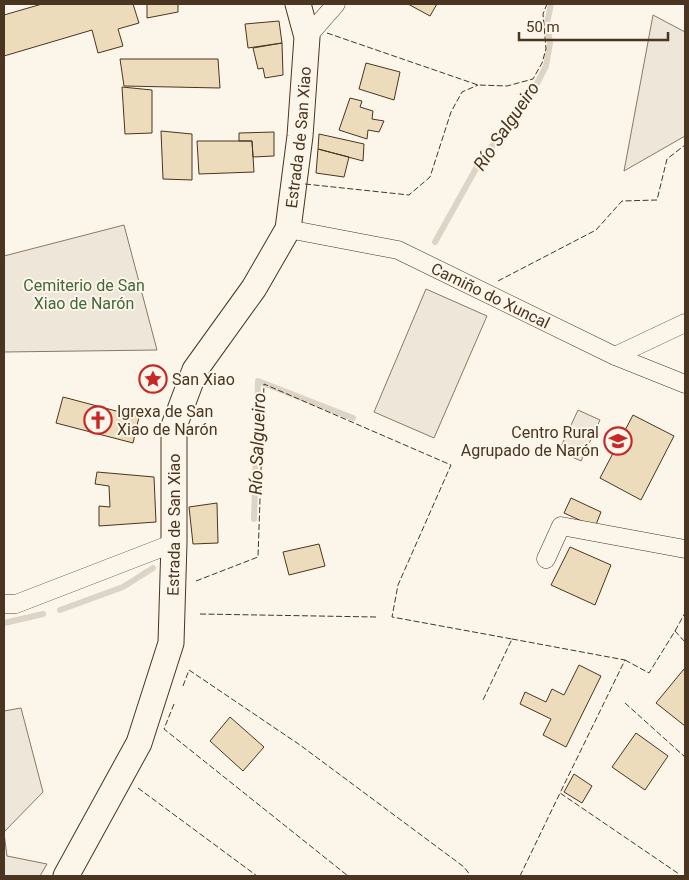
<svg xmlns="http://www.w3.org/2000/svg" width="689" height="880" font-family="Roboto,sans-serif">
  <style>
    .green { fill: #ede6d9; stroke: #887966 }
    .lines { fill: none; stroke-linecap: round; stroke-linejoin: round }
    .stream { stroke: #dcd4c6; stroke-width: 6 }
    .building { fill: #ecdcbc; stroke: #4a3520 }
    .street-casing { stroke: #4a3520; stroke-width: 19 }
    .secondary-casing { stroke: #4a3520; stroke-width: 27 }
    .street { stroke: #fbf6e9; stroke-width: 18 }
    .secondary { stroke: #fbf6e9; stroke-width: 25 }
    .fence { stroke: #4a3520; stroke-width: 1; stroke-dasharray: 6 2.5; stroke-linecap: butt }
    .labels { text-anchor: middle; dominant-baseline: central; stroke-width: 4; stroke-linejoin: round; paint-order: stroke }
    .street-label { font-size: 16px; fill: #4a3520; stroke: #fbf6e9 }
    .park-label { font-size: 16px; fill: #436837; stroke: #fbf6e9 }
    .poi-label { font-size: 16px; fill: #4a3520; stroke: #fbf6e9; text-anchor: start }
    .water-label { font-size: 18px; font-style: italic; fill: #4a3520; stroke: #fbf6e9 }
  </style>
  <rect width="100%" height="100%" fill="#fbf6e9"/>
  <!-- green -->
  <path class="green" d="M 653,15 L 685,32 L 685,136 L 624,171 Z
    M 124,225 L 157,350 L 4,352 L 4,256 Z
    M 426,289 L 487,316 L 434,438 L 374,412 Z
    M 578,410 L 600,420 L 581,461 L 559,451 Z
    M 21,708 L 43,792 L 4,832 L 4,711 Z
    M 4,833 L 7,856 L 47,864 L 40,876 L 4,876 Z"/>
  <g class="lines">
    <!-- stream -->
    <path class="stream" d="M 435,242 L 478,165 L 532,93 L 546,66 L 550,43 L 547,23 L 551,4
      M 254,519 L 258,381 L 353,418
      M 60,610 L 123,587 L 153,568
      M 4,623 L 43,614"/>
  </g>
  <!-- building -->
  <path class="building" d="M 42,4 L 133,4 L 139,23 L 118,29 L 123,46 L 98,53 L 92,30 L 4,56 L 4,15 Z
    M 147,4 L 178,4 L 178,12 L 147,18 Z
    M 408,4 L 437,4 L 430,16 Z
    M 279,21 L 282,43 L 248,48 L 245,24 Z
    M 282,43 L 283,75 L 265,78 L 263,68 L 258,69 L 253,48 Z
    M 120,59 L 218,59 L 220,88 L 124,86 Z
    M 366,63 L 400,72 L 394,100 L 359,89 Z
    M 122,87 L 152,90 L 152,133 L 125,134 Z
    M 350,98 L 362,101 L 360,107 L 373,111 L 372,119 L 384,121 L 379,132 L 368,130 L 367,139 L 339,130 Z
    M 161,131 L 192,134 L 192,180 L 163,179 Z
    M 274,132 L 274,156 L 253,157 L 252,141 L 239,141 L 239,133 Z
    M 319,134 L 364,144 L 363,161 L 318,149 Z
    M 197,141 L 252,141 L 254,172 L 199,174 Z
    M 318,149 L 349,157 L 344,177 L 316,173 Z
    M 63,397 L 139,417 L 133,443 L 56,423 Z
    M 633,415 L 674,436 L 641,500 L 600,478 Z
    M 97,472 L 154,477 L 156,522 L 99,526 L 99,506 L 110,507 L 109,486 L 95,484 Z
    M 571,498 L 601,512 L 595,527 L 564,513 Z
    M 217,503 L 218,543 L 193,544 L 189,507 Z
    M 319,544 L 325,566 L 289,575 L 283,552 Z
    M 570,547 L 611,565 L 595,605 L 551,585 Z
    M 579,665 L 601,676 L 566,747 L 543,735 L 551,719 L 520,704 L 525,692 L 546,702 L 552,689 L 564,695 Z
    M 684,669 L 685,670 L 685,726 L 656,703 Z
    M 230,717 L 264,747 L 243,771 L 210,741 Z
    M 636,733 L 668,756 L 645,790 L 612,767 Z
    M 574,774 L 592,786 L 582,803 L 564,792 Z"/>
  <g class="lines">
    <!-- street casing -->
    <g class="street-casing">
      <g id="street">
        <path d="M 307,37 L 336,4"/>
        <path id="s1" d="M 288,229 L 398,250 L 615,356 L 685,323"/>
        <path d="M 615,356 L 685,384"/>
        <path d="M 546,559 L 561,526 L 685,549"/>
        <path d="M 4,604 L 16,604 L 174,543"/>
      </g>
    </g>
    <!-- secondary casing -->
    <g class="secondary-casing">
      <g id="secondary">
        <path id="s2" d="M 66,876 L 139,743 L 171,643 L 174,543 L 174,426 L 195,370 L 254,288 L 288,229 L 300,136 L 307,37 L 298,4"/>
      </g>
    </g>
    <!-- street -->
    <use href="#street" class="street"/>
    <!-- secondary -->
    <use href="#secondary" class="secondary"/>
    <!-- fence -->
    <path class="fence" d="M 327,33 L 478,85 L 507,86 L 533,79 L 542,63 L 546,49 L 543,14 L 547,4
      M 305,184 L 409,195 L 430,177 L 451,112 L 462,92 L 478,85
      M 498,281 L 596,230 L 622,201 L 657,200 L 667,159 L 685,145
      M 196,581 L 258,557 L 264,384 L 451,465 L 398,585 L 392,617 L 512,639 L 483,700
      M 200,614 L 376,617
      M 675,631 L 685,613
      M 512,639 L 625,660 L 560,793 L 679,874
      M 625,660 L 649,673 L 675,631 L 685,642
      M 183,686 L 189,670 L 300,745 L 464,867 L 471,876
      M 625,703 L 685,757
      M 174,704 L 164,729 L 348,876
      M 138,788 L 257,876
      M 520,876 L 560,793"/>
  </g>
  <!-- icons -->
  <defs>
    <g id="sight-ring" transform="scale(1.4375)"><circle r="9.5" fill="#fbf6e9" stroke="#c62828" stroke-width="1.5"/><path d="M0-6L1.8-2.2L6-1.7L2.9 1.2L3.7 5.4L0 3.3L-3.7 5.4L-2.9 1.2L-6-1.7L-1.8-2.2Z" fill="#c62828"/></g>
    <g id="church-ring" transform="scale(1.4375)"><circle r="9.5" fill="#fbf6e9" stroke="#c62828" stroke-width="1.5"/><path d="M-1.2-6h2.4v3.5h3.3v2.4h-3.3V6h-2.4V-.1h-3.3v-2.4h3.3Z" fill="#c62828"/></g>
    <g id="school-ring" transform="scale(1.4375)"><circle r="9.5" fill="#fbf6e9" stroke="#c62828" stroke-width="1.5"/><path d="M0-5L7-2L0 1L-7-2ZM-4 1L0 2.5L4 1V4Q0 6-4 4Z" fill="#c62828"/></g>
  </defs>
  <g fill-rule="evenodd">
    <use href="#sight-ring" x="153" y="379"/>
    <use href="#church-ring" x="98" y="420"/>
    <use href="#school-ring" x="618" y="441"/>
  </g>
  <g class="labels">
    <!-- street labels -->
    <g class="street-label">
      <text stroke="none"><textPath href="#s2" startOffset="795">Estrada de San Xiao</textPath></text>
      <text stroke="none"><textPath href="#s1" startOffset="215">Camiño do Xuncal</textPath></text>
      <text stroke="none"><textPath href="#s2" startOffset="375">Estrada de San Xiao</textPath></text>
    </g>
    <!-- park labels -->
    <g class="park-label">
      <text x="84" y="285">Cemiterio de San<tspan x="84" dy="18">Xiao de Narón</tspan></text>
    </g>
    <!-- poi labels -->
    <g class="poi-label">
      <text x="172" y="379">San Xiao</text>
      <text x="117" y="411">Igrexa de San<tspan x="117" dy="18">Xiao de Narón</tspan></text>
      <text x="599" y="432" text-anchor="end">Centro Rural<tspan x="599" dy="18">Agrupado de Narón</tspan></text>
    </g>
    <!-- water labels -->
    <g class="water-label">
      <text transform="translate(506 126) rotate(-56)">Río Salgueiro</text>
      <text transform="translate(257 444) rotate(-88)">Río Salgueiro</text>
    </g>
  </g>
  <!-- border -->
  <rect width="689" height="880" fill="none" stroke="#4a3520" stroke-width="10"/>
  <!-- scale -->
  <path d="M519 32v8h149v-8" fill="none" stroke="#4a3520" stroke-width="2.5"/>
  <text x="526" y="32" font-size="15" fill="#4a3520" stroke="#fbf6e9" stroke-width="4" paint-order="stroke">50 m</text>
</svg>
